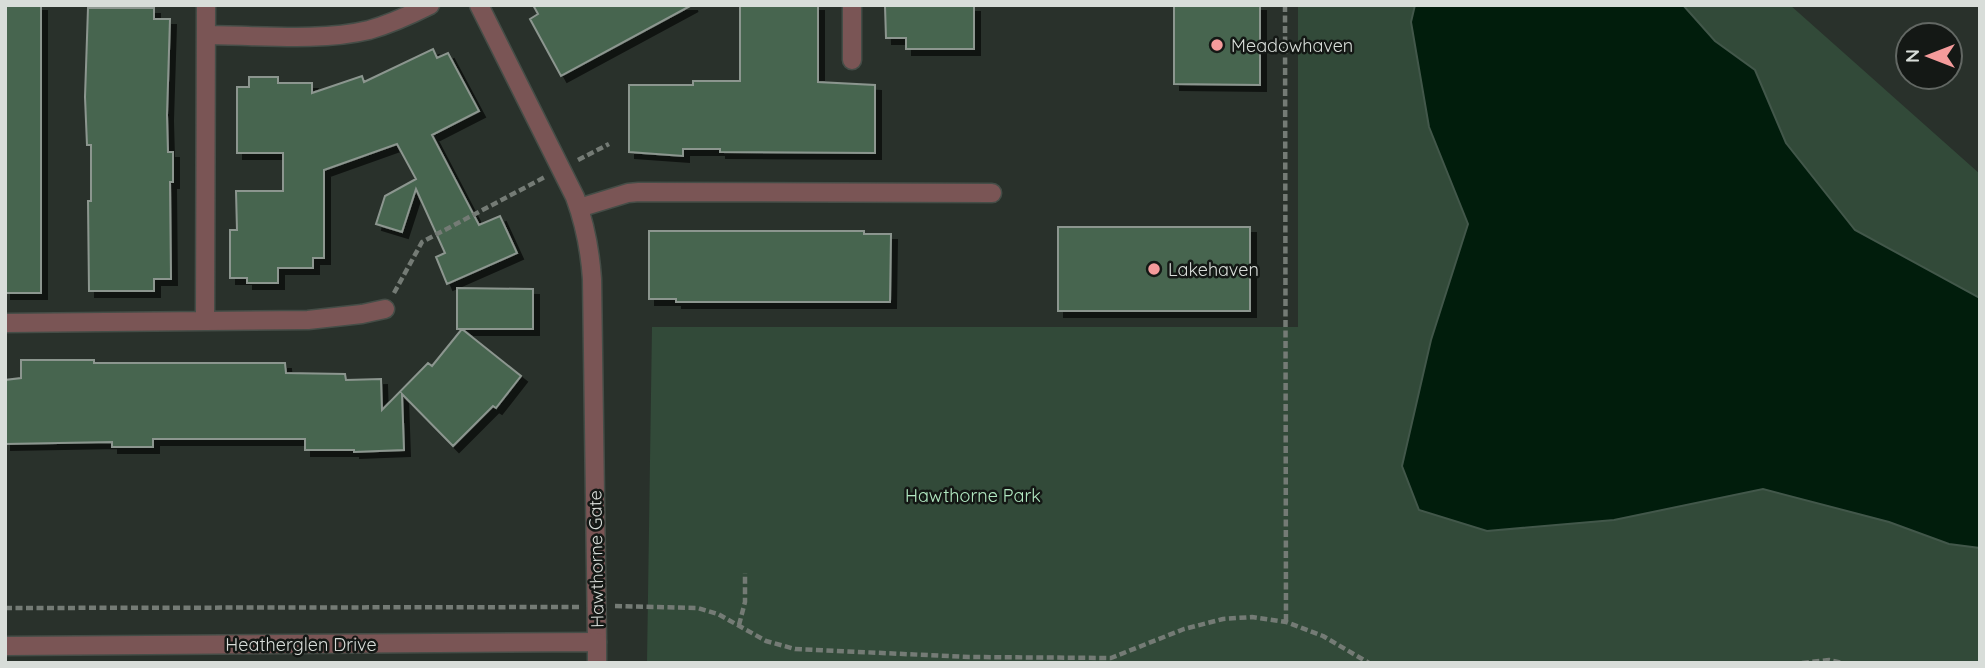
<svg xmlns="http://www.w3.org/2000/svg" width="1985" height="668" font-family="Quicksand,sans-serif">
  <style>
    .green { fill: #324a39 }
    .water { fill: #011d0c; stroke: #42574a; stroke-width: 2 }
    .building { fill: #476550; stroke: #8c968f; stroke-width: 2; filter: url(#shadow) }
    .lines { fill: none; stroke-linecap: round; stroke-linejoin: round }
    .minor-casing { stroke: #454d47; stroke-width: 21 }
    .tertiary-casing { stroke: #454d47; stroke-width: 21 }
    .path { stroke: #747b75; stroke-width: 4.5; stroke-dasharray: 7 3.5; stroke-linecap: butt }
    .minor { stroke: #7a5555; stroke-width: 18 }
    .tertiary { stroke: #7a5555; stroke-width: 18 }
    .poi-dot { fill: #f59b9b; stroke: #141815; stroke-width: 2.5 }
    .labels { text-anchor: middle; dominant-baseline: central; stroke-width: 5; stroke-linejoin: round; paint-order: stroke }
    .poi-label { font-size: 18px; fill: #d8ddd9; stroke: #141815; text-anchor: start }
    .park-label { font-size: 18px; fill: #b1e8c1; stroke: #141815 }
    .street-label { font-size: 18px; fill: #d8ddd9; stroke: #141815 }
  </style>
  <defs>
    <filter id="shadow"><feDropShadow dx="6" dy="6" stdDeviation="0" flood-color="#0009"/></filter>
  </defs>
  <rect width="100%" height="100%" fill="#29312b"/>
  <!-- green -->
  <path class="green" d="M 1298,5 L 1790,5 L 1980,174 L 1980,663 L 647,663 L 652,327 L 1298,327 Z"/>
  <!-- water -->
  <path class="water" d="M 1415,5 L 1683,5 L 1715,41 L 1755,70 L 1786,143 L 1855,230 L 1980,298 L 1980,548 L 1949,544 L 1889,522 L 1763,489 L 1614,520 L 1487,531 L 1419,510 L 1402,466 L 1431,340 L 1468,224 L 1429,127 L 1411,22 Z"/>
  <!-- building -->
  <path class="building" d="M 5,5 L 41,5 L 41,293 L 5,293 Z
    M 533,5 L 692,5 L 561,76 L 530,19 L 538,14 Z
    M 740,5 L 818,5 L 818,82 L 875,85 L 875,153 L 720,152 L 720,149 L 683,149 L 683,156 L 629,152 L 629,85 L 693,85 L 693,81 L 740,81 Z
    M 1174,5 L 1260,5 L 1260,85 L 1174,84 Z
    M 885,6 L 974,6 L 974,49 L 906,49 L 906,38 L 886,38 Z
    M 88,8 L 154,8 L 154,19 L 170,19 L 167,115 L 168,152 L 173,152 L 173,182 L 170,182 L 171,279 L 154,279 L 154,291 L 89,291 L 88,201 L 91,201 L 91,145 L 87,145 L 85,97 Z
    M 433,49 L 437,58 L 448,53 L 479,111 L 432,135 L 479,225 L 500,216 L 517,253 L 447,284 L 436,257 L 445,253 L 416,189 L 402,232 L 376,224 L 385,196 L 416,179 L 397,144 L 324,170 L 324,258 L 313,258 L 313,268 L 278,268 L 278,283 L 247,283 L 247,278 L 230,278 L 230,230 L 237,230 L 236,191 L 283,191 L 283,153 L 237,153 L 237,87 L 249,87 L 249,77 L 278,77 L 278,83 L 312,83 L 312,93 L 362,76 L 364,82 Z
    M 1058,227 L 1250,227 L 1250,311 L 1058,311 Z
    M 649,231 L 864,231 L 864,234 L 891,234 L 890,302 L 676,302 L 676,299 L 649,299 Z
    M 457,288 L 533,289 L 533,329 L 462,329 L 521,376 L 496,408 L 493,406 L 453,446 L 402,394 L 404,450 L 354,452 L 354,450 L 305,450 L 305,439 L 153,439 L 153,447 L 112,447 L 112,442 L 5,444 L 5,380 L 21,378 L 21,360 L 94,360 L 94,363 L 285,363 L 286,373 L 345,374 L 346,380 L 381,379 L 382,410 L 428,363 L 432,366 L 462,329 L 457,329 Z"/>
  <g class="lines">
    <!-- minor casing -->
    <g class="minor-casing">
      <path id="minor" d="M 479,5 L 575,197 C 585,224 590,250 592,279 L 597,642
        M 206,35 C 257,35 319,42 369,30 C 390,24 410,15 430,5
        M 852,60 L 852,5
        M 579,208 L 628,193 L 639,192 L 992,193
        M 205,321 L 206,5
        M 5,323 L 308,320 L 362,314 L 385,309"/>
    </g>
    <!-- tertiary casing -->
    <g class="tertiary-casing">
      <path id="tertiary" d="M 5,646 L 597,642 L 597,663"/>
    </g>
    <!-- path -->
    <path class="path" d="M 1285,5 L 1286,622
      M 578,160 L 609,144
      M 394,293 L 422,242 L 545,177
      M 615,606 L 698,608 L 718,614 L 766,641 L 795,649 L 969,657 L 1111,658 L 1184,629 L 1223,619 L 1252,617 L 1286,622 L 1323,636 L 1369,663
      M 5,608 L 579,607
      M 739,625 L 745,602 L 745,573
      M 1802,663 L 1829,660 L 1842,663"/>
    <!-- minor -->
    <use href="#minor" class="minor"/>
    <!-- tertiary -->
    <use href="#tertiary" class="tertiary"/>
  </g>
  <!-- markers -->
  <g class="poi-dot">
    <circle cx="1217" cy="45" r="7"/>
    <circle cx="1154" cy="269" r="7"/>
  </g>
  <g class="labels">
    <!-- poi labels -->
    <g class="poi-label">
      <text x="1231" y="45">Meadowhaven</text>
      <text x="1168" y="269">Lakehaven</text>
    </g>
    <!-- park labels -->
    <g class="park-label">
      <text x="973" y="495">Hawthorne Park</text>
    </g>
    <!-- street labels -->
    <g class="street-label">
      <text transform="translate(596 559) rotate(-91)">Hawthorne Gate</text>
      <text x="301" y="644">Heatherglen Drive</text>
    </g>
  </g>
  <!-- border -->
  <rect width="1985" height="668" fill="none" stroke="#d8ddd9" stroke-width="14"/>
  <!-- north arrow -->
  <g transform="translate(1929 56) rotate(270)"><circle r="33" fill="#141815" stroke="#626763" stroke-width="2"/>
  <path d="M0-5L12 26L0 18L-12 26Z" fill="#f59b9b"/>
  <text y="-10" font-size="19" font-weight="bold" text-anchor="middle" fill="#d8ddd9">N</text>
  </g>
</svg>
